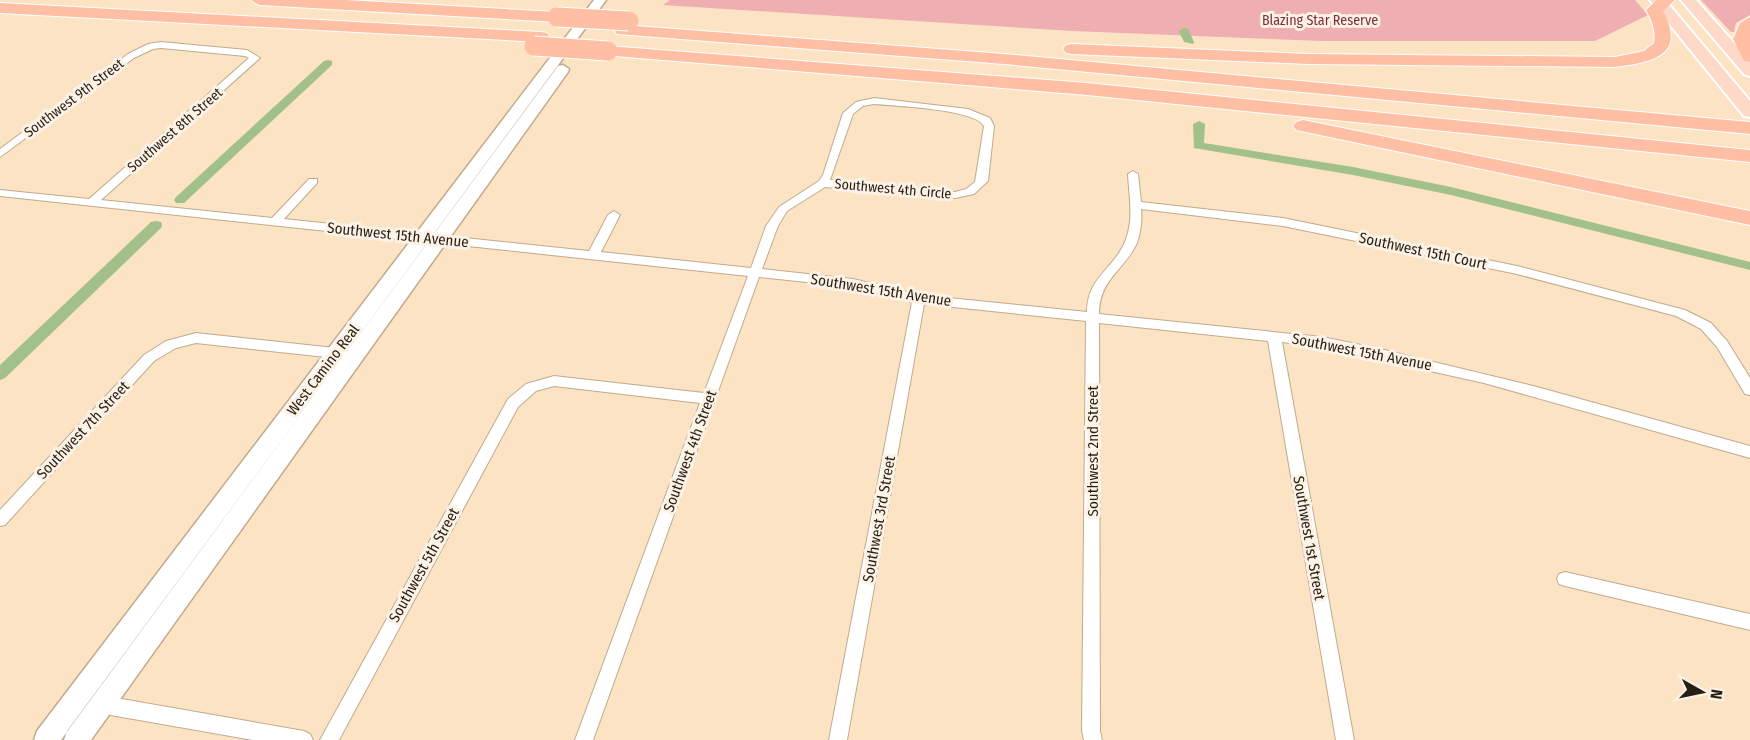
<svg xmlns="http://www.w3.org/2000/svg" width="1750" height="740" font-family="'Fira Sans Condensed',sans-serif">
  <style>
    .green { fill: #efaeb2 }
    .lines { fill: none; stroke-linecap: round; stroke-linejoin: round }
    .canal { fill: #a2c18a; fill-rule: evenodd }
    .minor-casing { stroke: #c1aa8d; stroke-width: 2 }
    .tertiary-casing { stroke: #c1aa8d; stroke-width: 3 }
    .primary-casing { stroke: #fff; stroke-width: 4 }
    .motorway-casing { stroke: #fff; stroke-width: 2 }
    .minor { fill: #fff; fill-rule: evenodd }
    .tertiary { fill: #fff; fill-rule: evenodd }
    .primary { fill: #fed9c8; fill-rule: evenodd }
    .motorway { fill: #febfa4; fill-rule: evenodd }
    .motorway-bridge-casing { stroke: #fff; stroke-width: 21; stroke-linecap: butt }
    .motorway-bridge { stroke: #febfa4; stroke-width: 19 }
    .labels { text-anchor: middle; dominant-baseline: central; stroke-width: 6; stroke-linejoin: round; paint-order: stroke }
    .far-park-label { font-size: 14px; fill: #7e2d38; stroke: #fcf2e6 }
    .far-street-label { font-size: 14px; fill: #281f14; stroke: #fcf2e6 }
    .street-label { font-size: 15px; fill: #281f14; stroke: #fcf2e6 }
  </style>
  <rect width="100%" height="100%" fill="#fbe3c4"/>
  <!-- green -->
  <path class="green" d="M 670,0 L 1635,0 L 1648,15 L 1595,41 L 1323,41 L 1073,31 L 663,5 Z
    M 1701,0 L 1750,0 L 1750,15 L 1736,23 L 1734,32 L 1731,32 Z"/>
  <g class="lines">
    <!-- canal -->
    <path class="canal" d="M 1184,28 L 1188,29 L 1194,42 L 1193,44 L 1184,42 L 1179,31 Z
      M 328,60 L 332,61 L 332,65 L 184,203 L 176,203 L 174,200 L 176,197 L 324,61 Z
      M 1199,121 L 1205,124 L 1204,143 L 1353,167 L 1451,187 L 1750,262 L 1750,270 L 1451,195 L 1353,175 L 1194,148 L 1193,124 Z
      M 156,221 L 161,222 L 162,225 L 161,228 L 5,378 L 0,380 L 0,365 L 151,222 Z"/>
    <!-- minor casing -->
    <g class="minor-casing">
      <path id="minor" d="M 161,42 L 247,50 L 260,58 L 101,200 L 272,218 L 309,179 L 317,179 L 317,183 L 284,219 L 589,251 L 608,215 L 614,211 L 620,215 L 601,252 L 751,268 L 766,226 L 779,207 L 819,181 L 823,175 L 843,113 L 856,102 L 874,98 L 968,109 L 990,118 L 994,126 L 988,181 L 974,194 L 955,198 L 825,187 L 787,211 L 778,226 L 762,269 L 853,279 L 919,295 L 1087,312 C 1087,276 1116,268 1126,239 C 1134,218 1129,195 1128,174 L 1133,171 L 1138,174 L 1141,202 L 1283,218 L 1517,266 L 1685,310 L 1711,323 L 1727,341 L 1750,378 L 1750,395 L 1745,394 L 1717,347 L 1701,329 L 1676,316 L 1517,274 L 1283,226 L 1141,209 C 1142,221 1141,232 1137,243 C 1124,271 1099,279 1099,314 L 1322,337 L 1376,348 L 1537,387 L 1750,446 L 1750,458 L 1484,383 L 1322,347 L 1282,342 L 1354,740 L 1336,740 L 1268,341 L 1099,323 L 1100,731 L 1102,740 L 1084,740 L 1082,731 L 1086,321 L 924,304 L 847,740 L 829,740 L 912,302 L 853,287 L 759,277 L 593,740 L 575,740 L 700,403 L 554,386 L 536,391 L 518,407 L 339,740 L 320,740 L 508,399 L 526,384 L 554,376 L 704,393 L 748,276 L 0,196 L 0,190 L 89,199 L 249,58 L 245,56 L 161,48 L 153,49 L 134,58 L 0,157 L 0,149 L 128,54 L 148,44 ZM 874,104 C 895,106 975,109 984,126 L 975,182 L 966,189 L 955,192 L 830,180 L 853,114 L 863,106 Z
        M 196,333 L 344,349 L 351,354 L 344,359 L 196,343 L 176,348 L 154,361 L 5,525 L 0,526 L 0,510 L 144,355 L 166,341 Z
        M 1565,572 L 1750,614 L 1750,630 L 1565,586 L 1559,584 L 1557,579 L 1559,574 Z
        M 99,695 L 304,731 L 310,734 L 313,740 L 253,740 L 99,713 L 93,710 L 90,704 L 93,698 Z"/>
    </g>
    <!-- tertiary casing -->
    <g class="tertiary-casing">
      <path id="tertiary" d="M 594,0 L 606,0 L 61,740 L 34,740 L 37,731 Z
        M 563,65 L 569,69 L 568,72 L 91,740 L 64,740 L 67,731 L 558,66 Z"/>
    </g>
    <!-- primary casing -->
    <g class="primary-casing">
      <path id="primary" d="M 1650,0 L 1665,0 L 1750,101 L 1750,117 L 1744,116 Z
        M 1681,0 L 1696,0 L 1750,61 L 1750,76 L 1744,74 Z"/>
    </g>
    <!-- motorway casing -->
    <g class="motorway-casing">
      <path id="motorway" d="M 251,0 L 346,0 L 557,12 L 565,17 L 557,22 L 259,5 Z
        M 1657,0 L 1675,0 L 1663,11 C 1687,56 1652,62 1615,67 L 1309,64 L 1072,54 L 1066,53 L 1063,49 L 1066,45 L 1072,44 L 1309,54 L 1615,57 L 1644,51 L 1654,43 C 1656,30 1652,21 1646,10 Z
        M 0,3 L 541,32 L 547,33 L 550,37 L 547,41 L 541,42 L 0,13 Z
        M 1750,17 L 1750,62 L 1744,61 L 1733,39 L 1740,23 Z
        M 623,25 L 1004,54 L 1750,122 L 1750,134 L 1004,64 L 617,34 L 614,30 L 617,26 Z
        M 608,46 L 1087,83 L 1750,150 L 1750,162 L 1087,95 L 602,55 L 599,51 L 602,47 Z
        M 1303,120 L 1750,211 L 1750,225 L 1296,130 L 1293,126 L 1296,122 Z"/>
    </g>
    <!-- minor -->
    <use href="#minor" class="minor"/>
    <!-- tertiary -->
    <use href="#tertiary" class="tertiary"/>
    <!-- primary -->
    <use href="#primary" class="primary"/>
    <!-- motorway -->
    <use href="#motorway" class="motorway"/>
    <!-- motorway-bridge casing -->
    <g class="motorway-bridge-casing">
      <path id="motorway-bridge" d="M 557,17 L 629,21
        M 534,46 L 608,51"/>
    </g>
    <!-- motorway-bridge -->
    <use href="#motorway-bridge" class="motorway-bridge"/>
  </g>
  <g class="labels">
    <!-- far-park labels -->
    <g class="far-park-label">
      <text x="1320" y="20">Blazing Star Reserve</text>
    </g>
    <!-- far-street labels -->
    <g class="far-street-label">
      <text transform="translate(74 98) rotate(-37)">Southwest 9th Street</text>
      <text transform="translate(175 130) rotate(-41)">Southwest 8th Street</text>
      <text transform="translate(893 189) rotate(5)">Southwest 4th Circle</text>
    </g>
    <!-- street labels -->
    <g class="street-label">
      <text transform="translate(398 235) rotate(6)">Southwest 15th Avenue</text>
      <text transform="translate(1423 251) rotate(12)">Southwest 15th Court</text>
      <text transform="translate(881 290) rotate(9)">Southwest 15th Avenue</text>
      <text transform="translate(1362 352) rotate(11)">Southwest 15th Avenue</text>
      <text transform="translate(323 370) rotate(-53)">West Camino Real</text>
      <text transform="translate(83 430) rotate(-47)">Southwest 7th Street</text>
      <text transform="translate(690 451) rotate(-70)">Southwest 4th Street</text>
      <text transform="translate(1093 451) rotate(-90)">Southwest 2nd Street</text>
      <text transform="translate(879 519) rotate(-80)">Southwest 3rd Street</text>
      <text transform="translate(1309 538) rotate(80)">Southwest 1st Street</text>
      <text transform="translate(424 565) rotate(-61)">Southwest 5th Street</text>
    </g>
  </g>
  <!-- north arrow -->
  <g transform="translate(1702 692) rotate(99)" stroke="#fcf2e6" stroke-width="4.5" paint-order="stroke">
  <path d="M0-4.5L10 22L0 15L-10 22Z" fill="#281f14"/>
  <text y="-9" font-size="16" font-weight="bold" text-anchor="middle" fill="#281f14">N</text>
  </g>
</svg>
